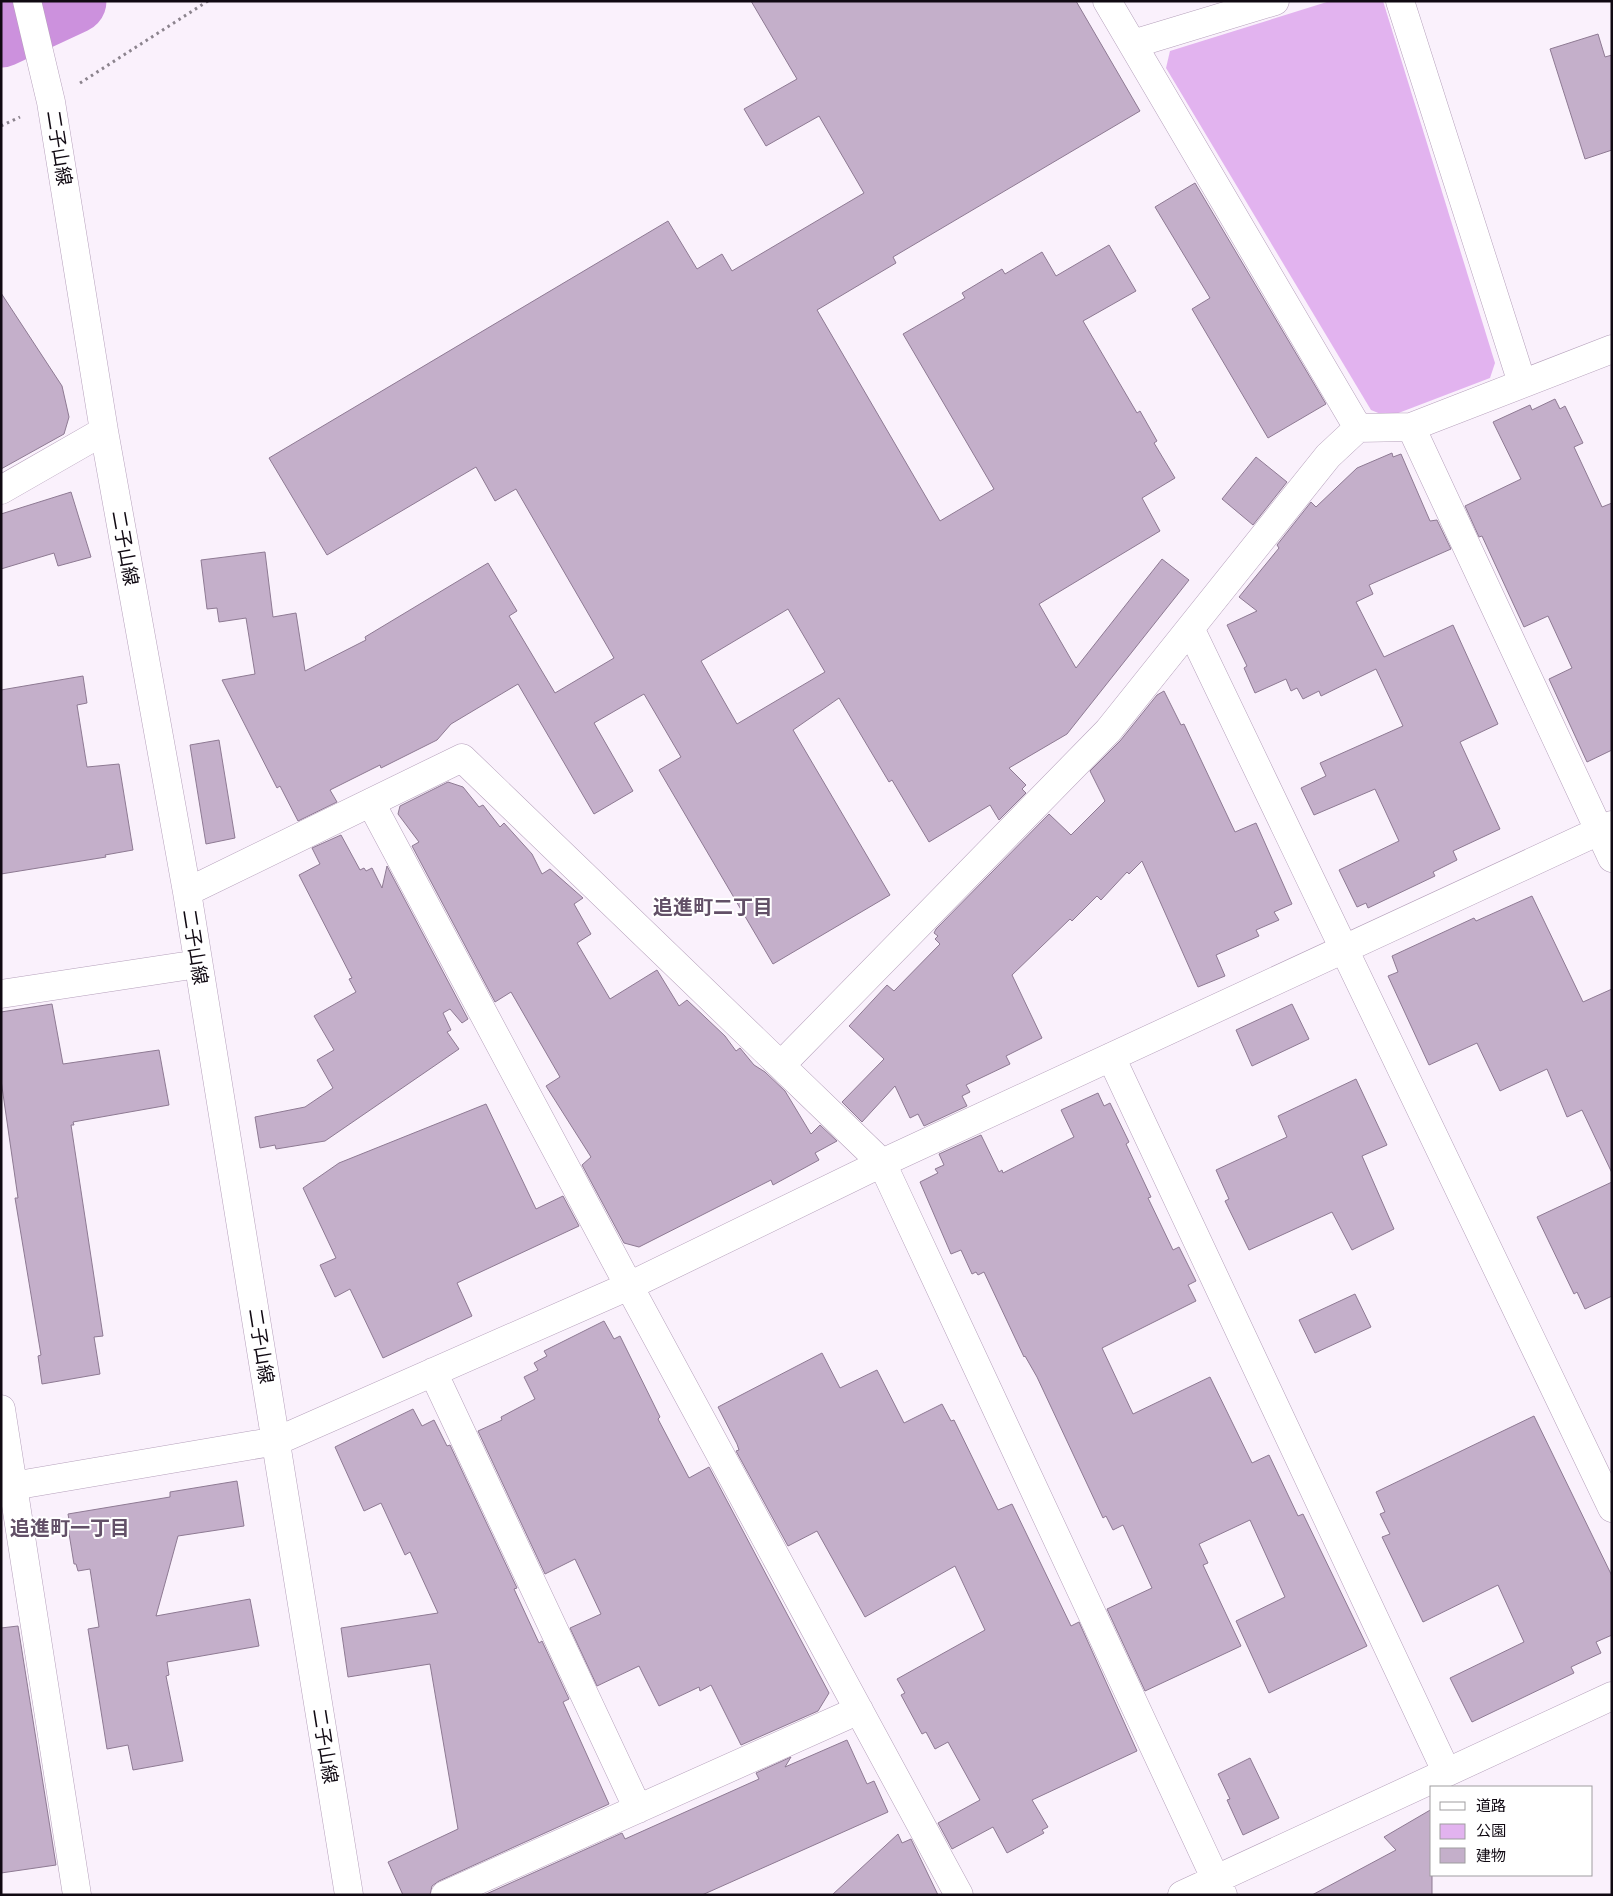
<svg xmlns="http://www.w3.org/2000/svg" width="1613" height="1896" font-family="Cabin,'Noto Sans JP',sans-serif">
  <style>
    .green { fill: #e2b3ef }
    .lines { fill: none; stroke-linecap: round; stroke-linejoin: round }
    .river { stroke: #cc91dd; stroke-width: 65 }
    .building { fill: #c4afca; stroke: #8e7a93; fill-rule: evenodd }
    .minor-casing { stroke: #b5a0bb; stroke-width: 29 }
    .path { stroke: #8b838d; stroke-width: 3; stroke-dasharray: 2.5 4; stroke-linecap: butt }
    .minor { stroke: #fff; stroke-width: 28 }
    .labels { text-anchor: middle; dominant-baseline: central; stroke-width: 4; stroke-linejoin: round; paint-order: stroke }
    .street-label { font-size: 19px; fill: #100912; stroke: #fff }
    .neighbourhood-label { font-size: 20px; font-weight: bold; fill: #625067; stroke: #fff }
  </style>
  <rect width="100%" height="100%" fill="#faf1fc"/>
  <!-- green -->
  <path class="green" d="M 1330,1 L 1383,1 L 1495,363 L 1490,378 L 1388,417 L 1371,410 L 1166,68 L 1170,51 Z"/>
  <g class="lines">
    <!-- river -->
    <path class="river" d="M 1,35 L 74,1"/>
  </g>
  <!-- building -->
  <path class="building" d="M 751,1 L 1076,1 L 1140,111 L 893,257 L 896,263 L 817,310 L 940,521 L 994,489 L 903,334 L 965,298 L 962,293 L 1002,269 L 1005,274 L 1042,252 L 1056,276 L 1109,245 L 1136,291 L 1083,321 L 1137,413 L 1140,411 L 1157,441 L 1154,443 L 1175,478 L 1142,498 L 1160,531 L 1039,604 L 1076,668 L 1162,559 L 1189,580 L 1067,734 L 1009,768 L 1026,785 L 1022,789 L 1026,793 L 999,820 L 990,805 L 929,842 L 892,780 L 889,782 L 839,698 L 793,730 L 890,895 L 773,964 L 659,770 L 681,757 L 644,694 L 594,723 L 633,791 L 594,814 L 518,684 L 451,724 L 437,740 L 381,768 L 380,765 L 330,790 L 337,802 L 298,821 L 280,786 L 277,788 L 222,680 L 255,674 L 246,618 L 219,622 L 217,608 L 207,609 L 201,560 L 265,552 L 273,617 L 296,613 L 305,671 L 366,640 L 365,637 L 488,563 L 517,611 L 509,616 L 555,693 L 614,658 L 516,489 L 495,501 L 476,467 L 327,555 L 269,458 L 668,221 L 697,269 L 722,254 L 732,271 L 864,193 L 819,116 L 766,146 L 744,109 L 797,79 ZM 788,609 L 825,672 L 737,724 L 701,661 Z
    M 1598,34 L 1605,57 L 1612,55 L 1612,150 L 1585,159 L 1550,49 Z
    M 1195,183 L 1326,404 L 1268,438 L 1192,309 L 1210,298 L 1155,207 Z
    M 1,293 L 62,386 L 69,417 L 64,434 L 1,469 Z
    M 1555,399 L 1560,409 L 1565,406 L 1583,443 L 1574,447 L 1602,507 L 1612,503 L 1612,750 L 1587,762 L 1549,679 L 1572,668 L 1548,616 L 1524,627 L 1482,536 L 1479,537 L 1465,506 L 1521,479 L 1493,422 L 1530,405 L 1532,410 Z
    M 1392,453 L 1393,457 L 1401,454 L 1430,521 L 1437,520 L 1451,549 L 1369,585 L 1373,594 L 1356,602 L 1384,657 L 1453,625 L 1498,724 L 1460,742 L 1500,829 L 1453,851 L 1457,860 L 1433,872 L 1435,876 L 1368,908 L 1366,903 L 1357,907 L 1339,870 L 1399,841 L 1375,789 L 1314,815 L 1301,788 L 1326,776 L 1320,763 L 1403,726 L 1376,669 L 1321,696 L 1319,691 L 1303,699 L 1297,688 L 1291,691 L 1286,679 L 1255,693 L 1244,668 L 1247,666 L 1227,625 L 1257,611 L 1239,597 L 1279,548 L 1277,545 L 1311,502 L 1316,507 L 1357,468 Z
    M 1256,457 L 1287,482 L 1253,525 L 1222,499 Z
    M 71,492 L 91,557 L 58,566 L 54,553 L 1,569 L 1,514 Z
    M 83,676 L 87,703 L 77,705 L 87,767 L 119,764 L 133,850 L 105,855 L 106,857 L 1,874 L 1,690 Z
    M 1164,691 L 1181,725 L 1184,724 L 1235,832 L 1256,823 L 1292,904 L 1274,912 L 1279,920 L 1256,930 L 1259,936 L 1216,955 L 1225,976 L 1198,987 L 1142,861 L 1129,874 L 1127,872 L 1101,900 L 1097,896 L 1072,921 L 1070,919 L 1012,975 L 1042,1038 L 1006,1056 L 1010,1064 L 966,1085 L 970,1092 L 962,1096 L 967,1106 L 924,1126 L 918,1114 L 910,1118 L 895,1086 L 862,1122 L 842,1102 L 884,1059 L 849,1026 L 887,985 L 894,991 L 940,944 L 935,939 L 938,936 L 934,933 L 936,929 L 1049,814 L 1071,835 L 1105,801 L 1090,771 L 1120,741 L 1157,695 Z
    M 219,740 L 235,838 L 206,844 L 190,745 Z
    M 448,782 L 463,787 L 479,807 L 483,805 L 500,827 L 504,823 L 532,854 L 542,874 L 550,869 L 583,898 L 574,904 L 591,934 L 577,943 L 610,999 L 657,970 L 679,1006 L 687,1000 L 725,1036 L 736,1051 L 740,1048 L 754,1065 L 765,1072 L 785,1091 L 811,1134 L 820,1125 L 837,1141 L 815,1153 L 819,1160 L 773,1185 L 771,1180 L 639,1247 L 624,1243 L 582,1165 L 591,1157 L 546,1086 L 560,1077 L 511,992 L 495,1002 L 412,846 L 419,842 L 398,814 L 400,806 Z
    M 341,835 L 360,870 L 364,868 L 366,871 L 372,868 L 382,888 L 387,866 L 468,1019 L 462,1023 L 450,1009 L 443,1013 L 451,1030 L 447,1032 L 459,1049 L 325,1141 L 276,1149 L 275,1145 L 260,1148 L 255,1117 L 305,1107 L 333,1088 L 317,1060 L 334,1050 L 314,1016 L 356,992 L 349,979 L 352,978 L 299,875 L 320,864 L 312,848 Z
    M 1532,896 L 1583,1002 L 1612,989 L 1612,1173 L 1582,1110 L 1567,1117 L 1547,1069 L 1500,1091 L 1477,1043 L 1429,1065 L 1388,976 L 1398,972 L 1392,956 L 1474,918 L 1476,921 Z
    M 52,1004 L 63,1064 L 159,1050 L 169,1105 L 73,1122 L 74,1125 L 71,1125 L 103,1336 L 94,1337 L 100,1374 L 42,1384 L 38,1356 L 41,1355 L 15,1198 L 18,1198 L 1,1080 L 1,1012 Z
    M 1292,1004 L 1309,1039 L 1252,1066 L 1236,1030 Z
    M 1356,1079 L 1387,1145 L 1362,1156 L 1394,1229 L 1352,1250 L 1332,1212 L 1249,1250 L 1225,1201 L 1229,1199 L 1216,1170 L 1287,1137 L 1278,1116 Z
    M 1098,1093 L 1104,1106 L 1110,1103 L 1129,1142 L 1126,1144 L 1151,1197 L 1148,1198 L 1173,1250 L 1179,1247 L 1196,1281 L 1188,1285 L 1196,1301 L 1102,1348 L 1133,1414 L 1210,1377 L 1252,1463 L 1269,1455 L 1298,1516 L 1303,1514 L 1367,1646 L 1269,1693 L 1236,1621 L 1285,1597 L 1250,1520 L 1199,1544 L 1208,1563 L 1203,1565 L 1241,1646 L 1145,1691 L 1107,1609 L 1152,1588 L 1123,1525 L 1113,1530 L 1106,1516 L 1103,1518 L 1037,1377 L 1025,1356 L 1024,1357 L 984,1272 L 978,1275 L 976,1272 L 972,1274 L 961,1250 L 951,1254 L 920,1182 L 938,1173 L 935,1169 L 944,1165 L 939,1154 L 981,1135 L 999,1172 L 1002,1170 L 1003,1173 L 1074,1137 L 1061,1110 Z
    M 486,1104 L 536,1209 L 563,1196 L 579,1226 L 457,1283 L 472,1316 L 383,1358 L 350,1289 L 335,1297 L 320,1265 L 336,1258 L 303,1188 L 339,1163 Z
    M 1612,1182 L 1612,1296 L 1585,1309 L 1577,1292 L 1574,1294 L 1537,1217 Z
    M 1355,1294 L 1371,1327 L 1315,1353 L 1299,1320 Z
    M 604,1321 L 614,1339 L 620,1336 L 660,1417 L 658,1419 L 689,1478 L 709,1467 L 829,1693 L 818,1711 L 741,1745 L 711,1685 L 700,1691 L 699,1687 L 659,1706 L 639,1666 L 597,1686 L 570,1628 L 601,1614 L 575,1559 L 545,1574 L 478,1431 L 502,1420 L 501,1417 L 535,1399 L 524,1377 L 538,1370 L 534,1363 L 547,1356 L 544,1351 Z
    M 822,1353 L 840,1388 L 877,1370 L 904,1423 L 942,1404 L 951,1421 L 954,1420 L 998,1510 L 1012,1504 L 1071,1626 L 1079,1622 L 1137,1751 L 1032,1800 L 1048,1827 L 1042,1830 L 1044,1833 L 1007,1853 L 993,1827 L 952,1849 L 938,1823 L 980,1800 L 948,1742 L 935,1749 L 926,1732 L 922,1734 L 901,1695 L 905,1693 L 897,1679 L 985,1630 L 955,1566 L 865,1617 L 817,1531 L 788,1546 L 736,1451 L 739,1450 L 737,1444 L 718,1407 Z
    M 413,1409 L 422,1426 L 434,1420 L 447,1446 L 450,1445 L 517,1588 L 514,1589 L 539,1643 L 542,1641 L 569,1699 L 563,1702 L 609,1804 L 439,1881 L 432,1886 L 430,1895 L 403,1895 L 388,1862 L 458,1829 L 430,1664 L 348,1677 L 341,1628 L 438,1613 L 410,1552 L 405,1555 L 381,1503 L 364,1511 L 335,1447 Z
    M 1534,1416 L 1612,1576 L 1612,1635 L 1596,1642 L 1601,1653 L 1571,1667 L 1574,1673 L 1472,1722 L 1450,1678 L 1524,1642 L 1498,1585 L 1423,1622 L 1382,1537 L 1390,1534 L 1380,1514 L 1385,1512 L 1376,1492 Z
    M 237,1481 L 244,1526 L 178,1536 L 156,1616 L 250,1599 L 259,1646 L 167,1662 L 169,1675 L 166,1676 L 183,1761 L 133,1770 L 128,1745 L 107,1749 L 88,1629 L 99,1627 L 90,1569 L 78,1571 L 76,1564 L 74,1564 L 67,1521 L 69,1520 L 68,1514 L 170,1497 L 170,1492 Z
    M 18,1626 L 56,1865 L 1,1873 L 1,1628 Z
    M 847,1740 L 867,1784 L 874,1781 L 888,1812 L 702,1895 L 484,1895 L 622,1833 L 625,1839 L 759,1779 L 756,1773 L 791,1757 L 785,1767 Z
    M 1250,1758 L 1279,1818 L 1243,1835 L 1227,1800 L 1230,1799 L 1218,1774 Z
    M 1432,1809 L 1432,1895 L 1312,1895 L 1396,1850 L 1384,1837 Z
    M 898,1834 L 902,1843 L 911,1839 L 938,1895 L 832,1895 Z"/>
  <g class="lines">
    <!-- minor casing -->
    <g class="minor-casing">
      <path id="minor" d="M 27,1 L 51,102 L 104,431 L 187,892 L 349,1895
        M 1400,1 L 1522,383
        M 1133,44 L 1275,1
        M 1411,427 L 1612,858
        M 1358,428 L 1411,427 L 1612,349
        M 1,490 L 104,431
        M 1191,630 L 1612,1508
        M 371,803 L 629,1286 L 959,1895
        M 187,892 L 462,758 L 882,1163 L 1223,1895
        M 1,994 L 198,964
        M 1111,1057 L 1446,1771
        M 782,1064 L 1108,731 L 1328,456 L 1358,428 L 1107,1
        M 433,1372 L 638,1809
        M 1,1409 L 77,1895
        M 1,1488 L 277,1441 L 629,1286 L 882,1163 L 1612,825
        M 445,1895 L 859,1710
        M 1182,1895 L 1612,1696"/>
    </g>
    <!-- path -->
    <path class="path" d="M 80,83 L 208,1
      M 1,126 L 20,117"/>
    <!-- minor -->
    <use href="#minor" class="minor"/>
  </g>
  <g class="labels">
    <!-- street labels -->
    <g class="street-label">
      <text transform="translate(59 148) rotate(81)">二子山線</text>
      <text transform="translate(125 548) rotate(80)">二子山線</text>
      <text transform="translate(195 947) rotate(81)">二子山線</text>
      <text transform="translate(261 1346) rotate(81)">二子山線</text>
      <text transform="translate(325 1746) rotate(81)">二子山線</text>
    </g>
    <!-- neighbourhood labels -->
    <g class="neighbourhood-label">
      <text x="713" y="907">追進町二丁目</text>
      <text x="70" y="1528">追進町一丁目</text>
    </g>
  </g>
  <!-- border -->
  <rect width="1613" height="1896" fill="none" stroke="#100912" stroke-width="5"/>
  <!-- legend -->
  <rect x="1430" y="1786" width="162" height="90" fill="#ffffff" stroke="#9f9da0"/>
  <rect x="1440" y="1802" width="25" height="8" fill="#ffffff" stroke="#9f9da0"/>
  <text x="1476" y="1811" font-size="15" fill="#100912">道路</text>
  <rect x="1440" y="1824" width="25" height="15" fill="#e2b3ef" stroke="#9f9da0"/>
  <text x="1476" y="1836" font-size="15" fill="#100912">公園</text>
  <rect x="1440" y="1848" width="25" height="15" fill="#c4afca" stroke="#9f9da0"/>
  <text x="1476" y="1861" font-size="15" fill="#100912">建物</text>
</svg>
